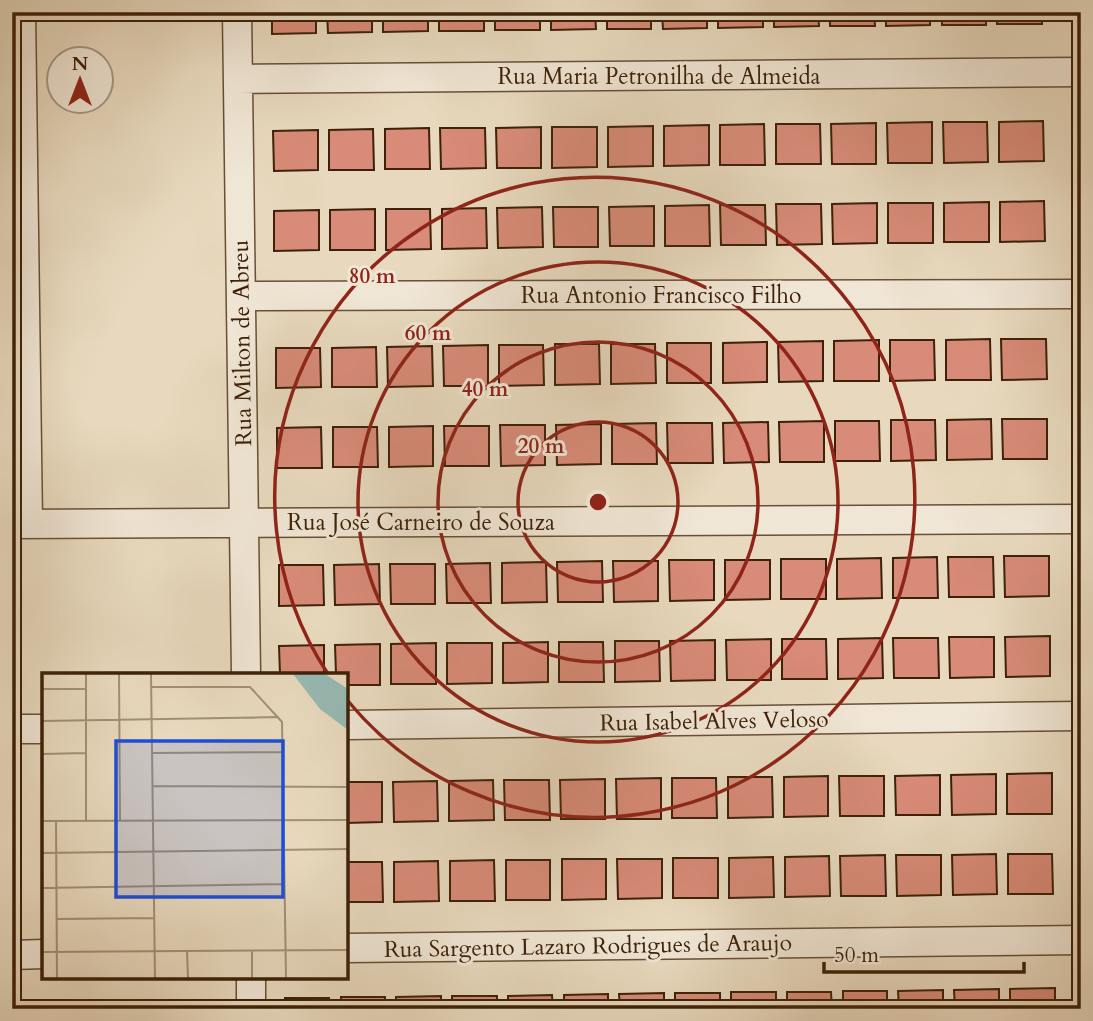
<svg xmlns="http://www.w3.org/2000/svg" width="1093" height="1021" font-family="Cardo,serif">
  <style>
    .building { fill: #d88b78; stroke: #3d2108; stroke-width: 2 }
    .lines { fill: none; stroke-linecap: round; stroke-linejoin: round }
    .street-casing { stroke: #684f36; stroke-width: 31 }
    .street { stroke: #f0e6d5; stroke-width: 28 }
    .ring { fill: none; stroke: #8f2418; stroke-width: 3.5 }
    .labels { text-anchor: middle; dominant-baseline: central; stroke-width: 6; stroke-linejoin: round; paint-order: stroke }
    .street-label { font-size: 23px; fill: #3d2108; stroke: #f0e6d5 }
    .inset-road { fill: none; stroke: #a48f75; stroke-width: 2 }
    .view { fill: #1d4ed8; fill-opacity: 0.15; stroke: #1d4ed8; stroke-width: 3.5 }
    .inset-edge { fill: none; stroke: #3d2108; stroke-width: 3.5 }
    .centre { fill: #8f2418; stroke: #f0e6d5; stroke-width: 3.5 }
    .ring-label { font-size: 21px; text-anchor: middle; font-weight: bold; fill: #8f2418; stroke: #f0e6d5; stroke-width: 6; stroke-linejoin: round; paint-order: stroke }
  </style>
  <rect width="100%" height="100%" fill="#e8d9be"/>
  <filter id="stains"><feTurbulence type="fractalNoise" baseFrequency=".00286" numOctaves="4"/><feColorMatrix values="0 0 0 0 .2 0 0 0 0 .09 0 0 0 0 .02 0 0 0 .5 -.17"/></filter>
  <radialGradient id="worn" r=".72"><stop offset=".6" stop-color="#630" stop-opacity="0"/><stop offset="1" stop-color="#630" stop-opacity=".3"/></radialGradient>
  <!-- building -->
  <path class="building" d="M 272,12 L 316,12 L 316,33 L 272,34 Z
    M 327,12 L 372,12 L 372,32 L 328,33 Z
    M 383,12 L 428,12 L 428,31 L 383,32 Z
    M 439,12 L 484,12 L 484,31 L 439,31 Z
    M 495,12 L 540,12 L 540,30 L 495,30 Z
    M 551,12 L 595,12 L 596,29 L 551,30 Z
    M 607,12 L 651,12 L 651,29 L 607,29 Z
    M 662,12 L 707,12 L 707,28 L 663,29 Z
    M 718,12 L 763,12 L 763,27 L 718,28 Z
    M 774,12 L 818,12 L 819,26 L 774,27 Z
    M 830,12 L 874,12 L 875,26 L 830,26 Z
    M 886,12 L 930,12 L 930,25 L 886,26 Z
    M 942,12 L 986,12 L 986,25 L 942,25 Z
    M 997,12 L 1042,12 L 1042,24 L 997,24 Z
    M 1043,121 L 1044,161 L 999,162 L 999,122 Z
    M 932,122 L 932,163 L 888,163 L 887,123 Z
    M 943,122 L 987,122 L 988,162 L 944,163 Z
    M 876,123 L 876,164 L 832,164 L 831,124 Z
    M 764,124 L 765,165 L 720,165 L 720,125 Z
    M 776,124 L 820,124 L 821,164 L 776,164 Z
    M 709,125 L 709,165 L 664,166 L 664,126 Z
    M 653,126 L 653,166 L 608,167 L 608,127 Z
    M 541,127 L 541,168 L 497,168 L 496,128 Z
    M 552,127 L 597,127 L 597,167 L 552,168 Z
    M 429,128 L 430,169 L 385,169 L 385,129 Z
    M 440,128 L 485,128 L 486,168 L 441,169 Z
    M 373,129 L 374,170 L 329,170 L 329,130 Z
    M 318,130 L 318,170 L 274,171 L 273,131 Z
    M 1044,201 L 1045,241 L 1000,242 L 1000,202 Z
    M 989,202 L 989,242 L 944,242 L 944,203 Z
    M 877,203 L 877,243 L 833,244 L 832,204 Z
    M 888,203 L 933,203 L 933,243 L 888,243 Z
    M 776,204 L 821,204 L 822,244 L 777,245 Z
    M 709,205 L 710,246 L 665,246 L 665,206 Z
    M 720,205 L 765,205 L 766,245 L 721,245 Z
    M 654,206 L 654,246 L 610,246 L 609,207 Z
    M 542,207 L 543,247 L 498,248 L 497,208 Z
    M 553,207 L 598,207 L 598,247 L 554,247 Z
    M 486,208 L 487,248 L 442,249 L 442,209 Z
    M 375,209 L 375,250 L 330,250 L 330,210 Z
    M 386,209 L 430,209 L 431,249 L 386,250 Z
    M 319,210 L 319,250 L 274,251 L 274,211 Z
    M 990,339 L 991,380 L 946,380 L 946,340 Z
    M 1001,339 L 1046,339 L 1047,379 L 1002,380 Z
    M 879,340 L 879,381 L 834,381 L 834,341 Z
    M 890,340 L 934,340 L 935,380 L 890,381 Z
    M 823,341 L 823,381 L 779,382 L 778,342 Z
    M 767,342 L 767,382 L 723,383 L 723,343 Z
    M 667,343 L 711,343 L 711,383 L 667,383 Z
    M 555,344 L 599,344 L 600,384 L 555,385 Z
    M 611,344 L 655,344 L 656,383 L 611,384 Z
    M 488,345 L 488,386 L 444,386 L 443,346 Z
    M 499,345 L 543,345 L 544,385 L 499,386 Z
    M 432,346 L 433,386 L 388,387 L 387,347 Z
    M 376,347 L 377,387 L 332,387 L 332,348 Z
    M 276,348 L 320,348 L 321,387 L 276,388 Z
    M 991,419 L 992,459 L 947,460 L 947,420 Z
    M 1002,419 L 1047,419 L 1047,459 L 1003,459 Z
    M 891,420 L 935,420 L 936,460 L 891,461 Z
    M 824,421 L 824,462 L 780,462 L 779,422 Z
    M 835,421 L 879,421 L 880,461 L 835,461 Z
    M 768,422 L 769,462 L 724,463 L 723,423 Z
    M 656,423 L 657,464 L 612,464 L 612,424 Z
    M 667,423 L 712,423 L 713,463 L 668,463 Z
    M 601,424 L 601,464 L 557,465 L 556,425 Z
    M 500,425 L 545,425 L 545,465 L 501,466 Z
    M 433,426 L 433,466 L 389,467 L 389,427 Z
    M 444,426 L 489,426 L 489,466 L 445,466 Z
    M 321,427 L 322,468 L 277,468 L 277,428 Z
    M 333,427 L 377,427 L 378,467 L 333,467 Z
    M 1004,556 L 1049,556 L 1049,596 L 1005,597 Z
    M 937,557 L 938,598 L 893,598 L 893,558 Z
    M 948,557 L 993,557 L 994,597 L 949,597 Z
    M 881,558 L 882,598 L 837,599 L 837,559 Z
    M 781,559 L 826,559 L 826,599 L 781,599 Z
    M 669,560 L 714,560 L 714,600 L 670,601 Z
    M 725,560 L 770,560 L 770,599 L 725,600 Z
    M 602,561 L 603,602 L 558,602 L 557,562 Z
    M 613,561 L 658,561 L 658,601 L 614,602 Z
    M 546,562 L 547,602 L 502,603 L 502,563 Z
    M 490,563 L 491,603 L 447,603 L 446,564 Z
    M 379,564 L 380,604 L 335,605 L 334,565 Z
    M 390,564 L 435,564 L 435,604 L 391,604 Z
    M 279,565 L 323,565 L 324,605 L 279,606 Z
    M 1050,636 L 1050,676 L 1006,677 L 1005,637 Z
    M 949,637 L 994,637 L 994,677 L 950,678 Z
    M 882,638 L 883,678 L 838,679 L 838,639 Z
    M 893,638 L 938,638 L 939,678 L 894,678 Z
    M 771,639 L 771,680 L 727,680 L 726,640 Z
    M 782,639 L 826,639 L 827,679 L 782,679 Z
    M 715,640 L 715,680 L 671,681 L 670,641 Z
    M 615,641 L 659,641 L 660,681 L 615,682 Z
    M 548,642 L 548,682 L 503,683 L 503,643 Z
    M 559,642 L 603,642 L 604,682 L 559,682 Z
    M 436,643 L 436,684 L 391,684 L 391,644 Z
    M 447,643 L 492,643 L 492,683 L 447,684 Z
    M 380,644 L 380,685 L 346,685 L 346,674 L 336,674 L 335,645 Z
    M 324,645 L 324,674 L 280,674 L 279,646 Z
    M 1052,773 L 1052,814 L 1007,814 L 1007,774 Z
    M 996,774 L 996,814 L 952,815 L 951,775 Z
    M 940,775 L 940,815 L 896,815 L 895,776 Z
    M 828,776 L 828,816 L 784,817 L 784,777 Z
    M 839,776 L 884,776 L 884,816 L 840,816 Z
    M 728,777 L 772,777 L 773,817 L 728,818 Z
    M 661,778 L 661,819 L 617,819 L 616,779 Z
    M 672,778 L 716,778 L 717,818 L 672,818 Z
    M 605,779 L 605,819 L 561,819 L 560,780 Z
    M 493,780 L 494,820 L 449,821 L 449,781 Z
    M 504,780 L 549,780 L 550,820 L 505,820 Z
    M 437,781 L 438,821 L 394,822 L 393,782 Z
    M 346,782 L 382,782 L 382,822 L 346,823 Z
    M 996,854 L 997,894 L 953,895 L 952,855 Z
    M 1008,854 L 1052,854 L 1053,894 L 1008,894 Z
    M 885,855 L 886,896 L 841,896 L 840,856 Z
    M 896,855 L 941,855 L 941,895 L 897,896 Z
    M 829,856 L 830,896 L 785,897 L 785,857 Z
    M 773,857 L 774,897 L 729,898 L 729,858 Z
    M 673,858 L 718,858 L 718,898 L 673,898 Z
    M 562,859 L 606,859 L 606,899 L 562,900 Z
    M 617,859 L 662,859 L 662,898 L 618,899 Z
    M 494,860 L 495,901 L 450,901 L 450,861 Z
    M 506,860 L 550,860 L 550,900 L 506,900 Z
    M 438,861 L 439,901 L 394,902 L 394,862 Z
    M 346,862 L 382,862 L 383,902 L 346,902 Z
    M 1055,988 L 1055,1009 L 1010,1009 L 1010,989 Z
    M 999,989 L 999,1009 L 955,1009 L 954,990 Z
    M 943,990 L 943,1009 L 899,1009 L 898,991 Z
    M 843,991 L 887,991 L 887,1009 L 843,1009 Z
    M 731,992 L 776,992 L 776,1009 L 731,1009 Z
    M 787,992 L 831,992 L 832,1009 L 787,1009 Z
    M 664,993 L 664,1009 L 620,1009 L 619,994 Z
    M 675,993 L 720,993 L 720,1009 L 675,1009 Z
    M 608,994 L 608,1009 L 564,1009 L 564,995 Z
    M 552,995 L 553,1009 L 508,1009 L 508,996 Z
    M 441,996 L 441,1009 L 396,1009 L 396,997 Z
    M 452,996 L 497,996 L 497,1009 L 452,1009 Z
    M 341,997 L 385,997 L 385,1009 L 341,1009 Z
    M 285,998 L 329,998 L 329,1009 L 285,1009 Z"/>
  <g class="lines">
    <!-- street casing -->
    <g class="street-casing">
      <path id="street" d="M 21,12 L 28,524
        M 237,12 L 246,674
        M 238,79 L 1081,72
        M 241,296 L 1081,294
        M 12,524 L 1081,519
        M 346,725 L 1081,716
        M 12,729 L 44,729
        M 346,948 L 1081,940
        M 12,955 L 44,954
        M 251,977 L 251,1009"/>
    </g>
    <!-- street -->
    <use href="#street" class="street"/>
  </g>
  <!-- distance rings -->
  <g class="ring">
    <circle cx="598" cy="502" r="80"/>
    <circle cx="598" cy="502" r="160"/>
    <circle cx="598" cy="502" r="240"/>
    <path d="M328 674A320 320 0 1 1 348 701"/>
  </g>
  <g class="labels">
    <!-- street labels -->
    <g class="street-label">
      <text x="659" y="76">Rua Maria Petronilha de Almeida</text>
      <text x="661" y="295">Rua Antonio Francisco Filho</text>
      <text transform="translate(242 343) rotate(-91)">Rua Milton de Abreu</text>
      <text x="421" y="522">Rua José Carneiro de Souza</text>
      <text transform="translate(714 721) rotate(-1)">Rua Isabel Alves Veloso</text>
      <text transform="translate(588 946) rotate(-1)">Rua Sargento Lazaro Rodrigues de Araujo</text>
    </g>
  </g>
  <!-- overview -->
  <g transform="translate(42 673)">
    <rect width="306" height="306" fill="#e8d9be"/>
    <path d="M 251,1 L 283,1 L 306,16 L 306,57 L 278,36 Z" fill="#97bab4"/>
    <path class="inset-road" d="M 44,1 L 44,148M 77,1 L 78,148M 109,1 L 113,305M 109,14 L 208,14 L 240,49 L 244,305M 0,16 L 44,16M 0,48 L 237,44M 110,80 L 241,79M 0,81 L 44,80M 111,113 L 307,114M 0,148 L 307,147M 14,148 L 15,305M 0,180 L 307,176M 0,215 L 242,211M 15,246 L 112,245M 145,278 L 146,305M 210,278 L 210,305M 0,279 L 307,277"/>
    <path class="view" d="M 74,68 L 241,68 L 241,224 L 74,224 Z"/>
    <rect width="306" height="306" class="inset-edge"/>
  </g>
  <circle cx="598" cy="502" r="10" class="centre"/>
  <g class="ring-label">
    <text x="372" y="283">80 m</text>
    <text x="428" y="340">60 m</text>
    <text x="485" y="396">40 m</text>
    <text x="541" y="453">20 m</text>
  </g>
  <!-- margin -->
  <rect width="1093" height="1021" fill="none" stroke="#e8d9be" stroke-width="42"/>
  <rect x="14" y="14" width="1065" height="993" fill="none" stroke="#3d2108" stroke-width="3.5"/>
  <rect x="21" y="21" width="1051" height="979" fill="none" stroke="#3d2108" stroke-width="2"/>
  <!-- north arrow -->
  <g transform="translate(80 80)"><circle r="33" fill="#f0e6d5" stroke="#a89783" stroke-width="2"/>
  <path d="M0-5L12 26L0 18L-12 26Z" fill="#8f2418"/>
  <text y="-10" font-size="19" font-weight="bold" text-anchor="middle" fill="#3d2108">N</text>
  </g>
  <!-- scale -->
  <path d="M824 962v10h200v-10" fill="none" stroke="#3d2108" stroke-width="3.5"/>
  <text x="834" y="962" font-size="21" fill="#3d2108" stroke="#f0e6d5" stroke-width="5" paint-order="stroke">50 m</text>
  <rect width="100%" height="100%" filter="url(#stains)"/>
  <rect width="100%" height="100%" fill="url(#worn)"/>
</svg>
